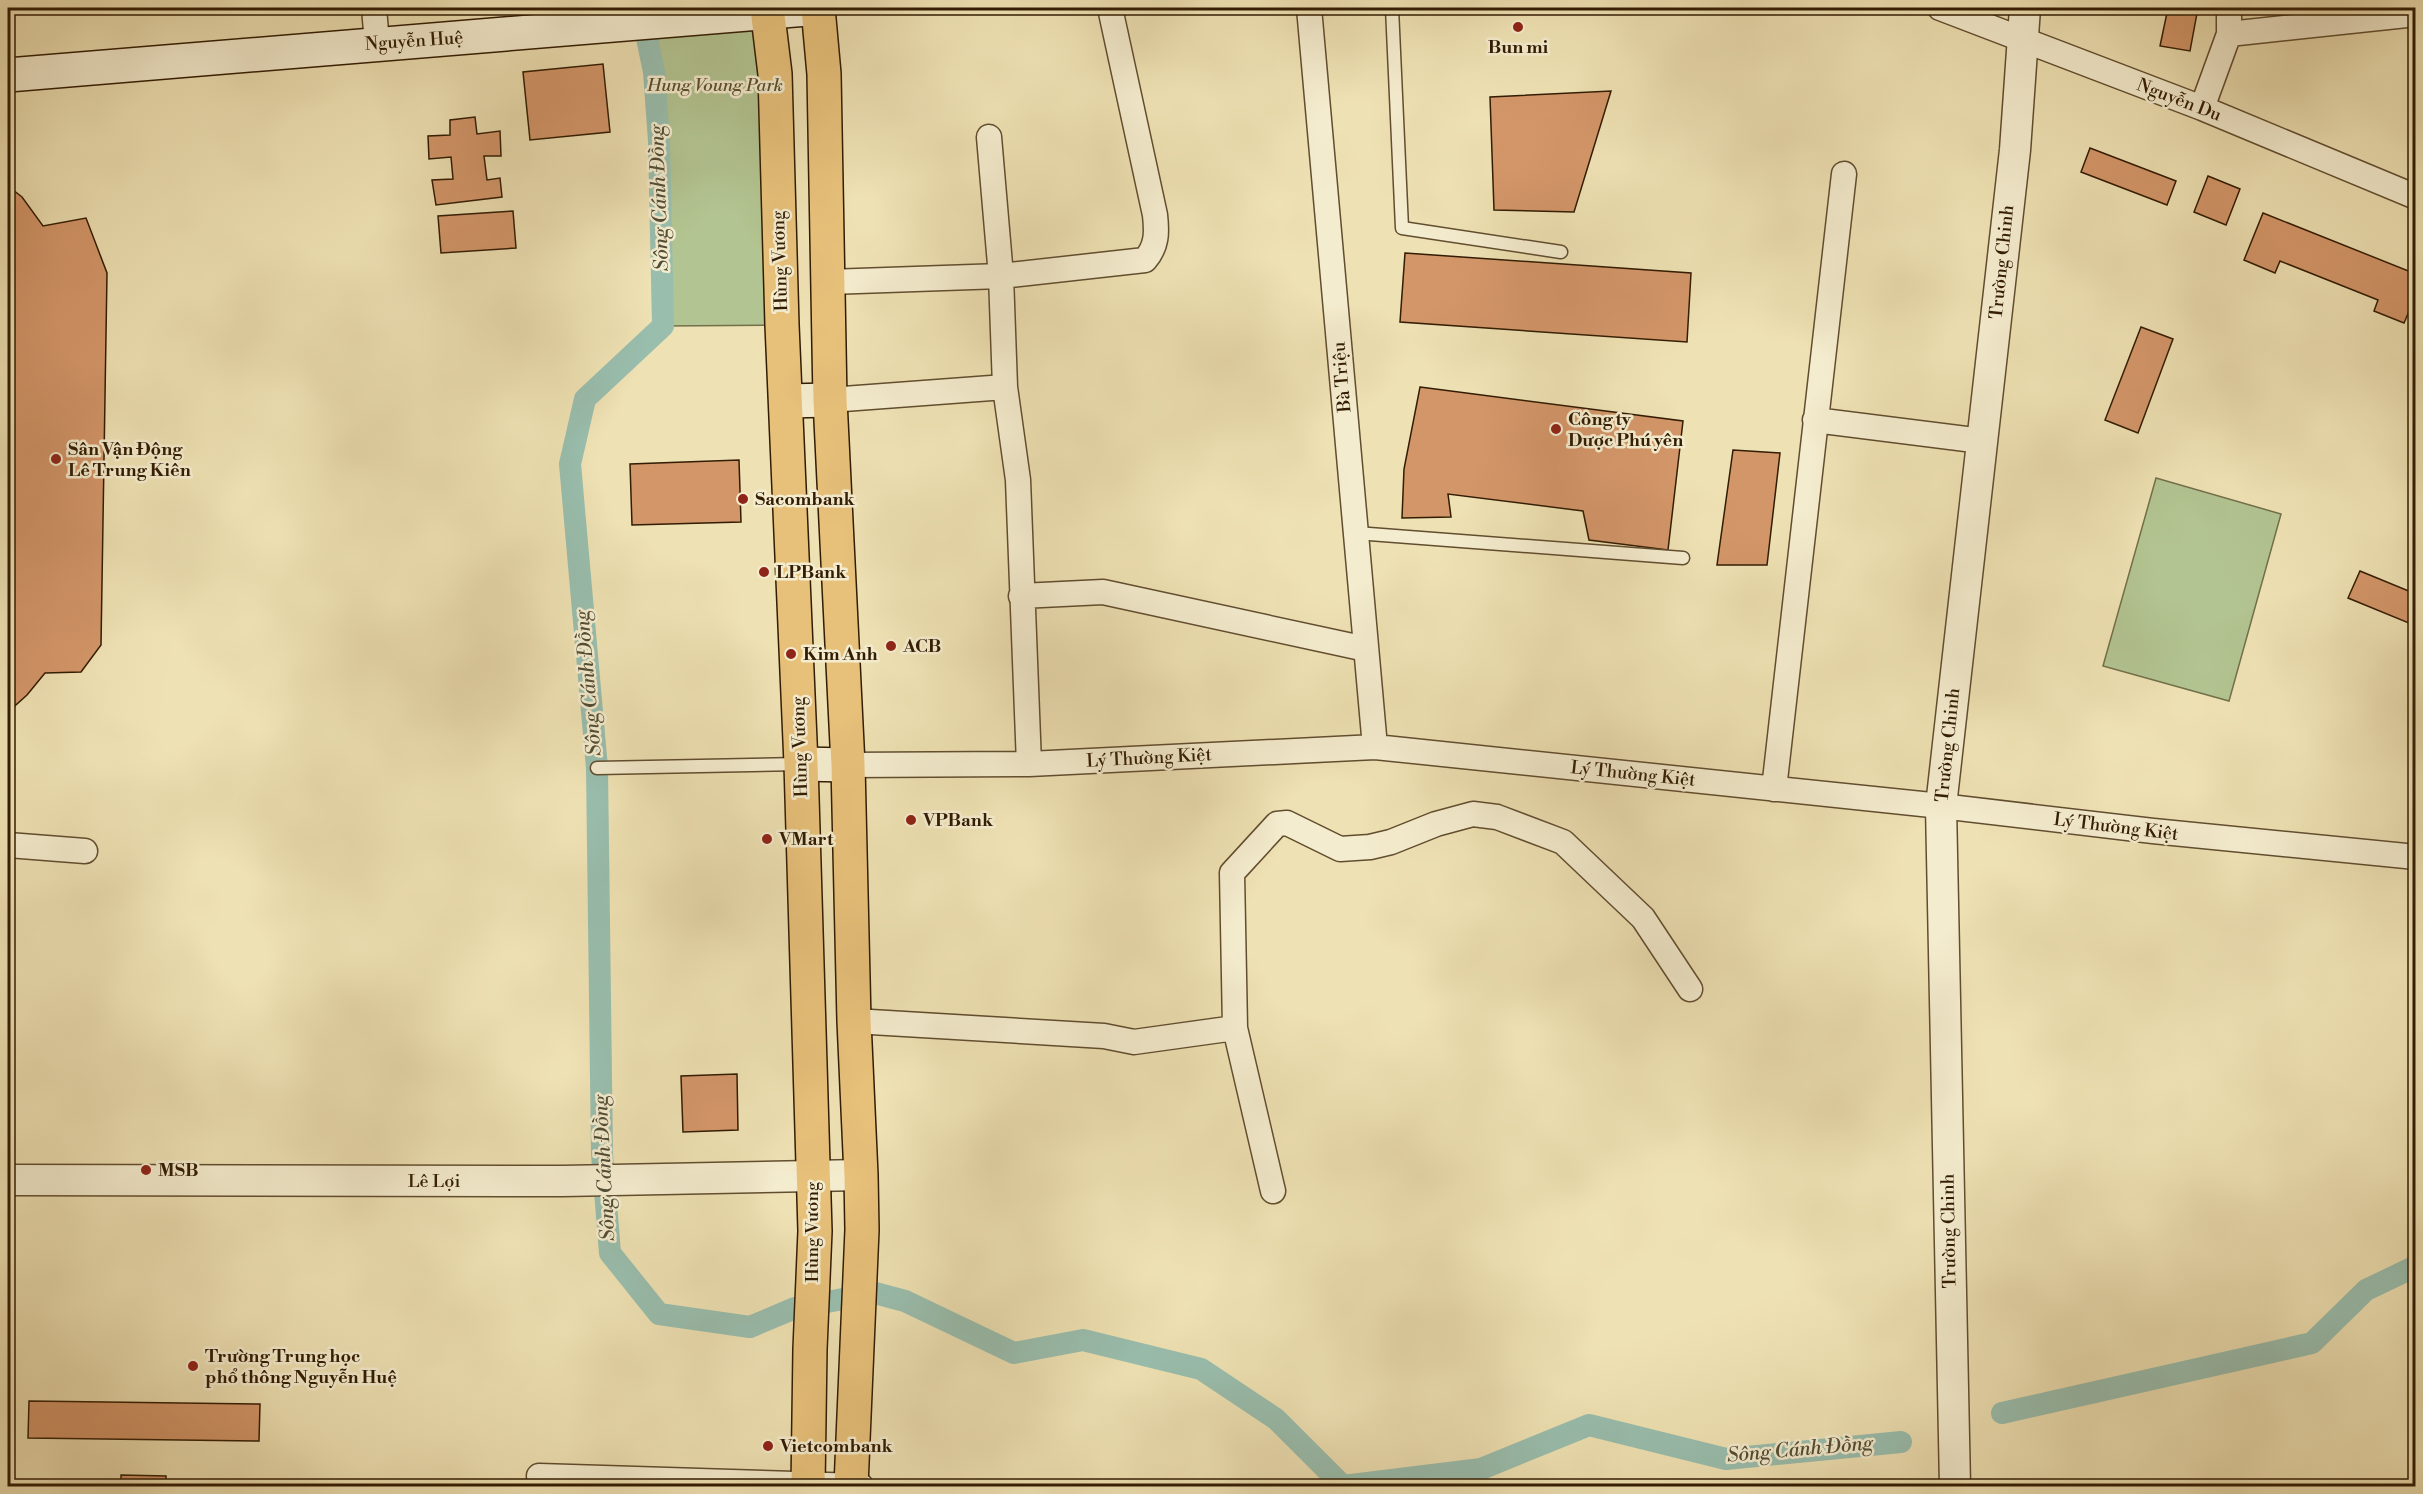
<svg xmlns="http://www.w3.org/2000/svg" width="2423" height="1494" font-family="'Libre Bodoni',serif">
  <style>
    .green { fill: #b2c491; stroke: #72704a; stroke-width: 1.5 }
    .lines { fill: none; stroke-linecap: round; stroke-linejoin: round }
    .canal { stroke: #99beae; stroke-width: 22 }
    .building { fill: #d39669; stroke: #321c03; stroke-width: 1.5 }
    .service-casing { stroke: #614d2f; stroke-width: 15 }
    .minor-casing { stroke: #614d2f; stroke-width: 27 }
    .tertiary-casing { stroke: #614d2f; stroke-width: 33 }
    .secondary-casing { stroke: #321c03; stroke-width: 36 }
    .primary-casing { stroke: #321c03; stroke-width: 36 }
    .service { stroke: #f4ecce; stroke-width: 12 }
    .minor { stroke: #f4ecce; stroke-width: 24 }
    .tertiary { stroke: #f4ecce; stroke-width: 30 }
    .secondary { stroke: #f4ecce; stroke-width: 33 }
    .primary { stroke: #e7c07a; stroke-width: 33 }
    .poi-dot { fill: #8f2418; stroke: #f4ecce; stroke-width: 2 }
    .labels { text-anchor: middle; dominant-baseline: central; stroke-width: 5; stroke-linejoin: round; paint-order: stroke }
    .street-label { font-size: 18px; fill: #321c03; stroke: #f4ecce }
    .poi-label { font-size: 18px; font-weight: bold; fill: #321c03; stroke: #f4ecce; text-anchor: start }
    .park-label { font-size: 18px; font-style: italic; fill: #584e2e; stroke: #f4ecce }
    .water-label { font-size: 20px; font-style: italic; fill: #514d36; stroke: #f4ecce }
  </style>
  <rect width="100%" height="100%" fill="#eee1b3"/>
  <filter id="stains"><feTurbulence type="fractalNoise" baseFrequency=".00333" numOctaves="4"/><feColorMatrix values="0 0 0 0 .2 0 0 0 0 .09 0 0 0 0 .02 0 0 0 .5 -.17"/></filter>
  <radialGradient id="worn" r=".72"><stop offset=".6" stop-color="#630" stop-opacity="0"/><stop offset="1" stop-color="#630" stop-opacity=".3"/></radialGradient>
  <!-- green -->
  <path class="green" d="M 768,13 L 782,325 L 663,326 L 659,141 L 654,72 L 641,24 Z
    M 2156,478 L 2281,514 L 2229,701 L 2103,666 Z"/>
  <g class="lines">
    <!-- canal -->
    <path class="canal" d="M 641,9 L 654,72 L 659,141 L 663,326 L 585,399 L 570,464 L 597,768 L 602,1154 L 610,1253 L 659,1314 L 750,1327 L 795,1308 L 875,1293 L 905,1301 L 1014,1353 L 1083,1340 L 1201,1369 L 1276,1419 L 1343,1486 L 1481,1469 L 1589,1425 L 1726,1459 L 1901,1442
      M 2002,1413 L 2312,1343 L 2366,1290 L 2416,1266"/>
  </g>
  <!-- building -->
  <path class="building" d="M 2168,8 L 2198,8 L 2190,51 L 2160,46 Z
    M 603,64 L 610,132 L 530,140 L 523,72 Z
    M 1611,91 L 1574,212 L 1494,210 L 1490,97 Z
    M 475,117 L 477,134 L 500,131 L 501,156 L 484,156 L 487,180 L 500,178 L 502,197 L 436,205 L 432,180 L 453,179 L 451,157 L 429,159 L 428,136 L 450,135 L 450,120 Z
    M 2090,148 L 2176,181 L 2167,205 L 2081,172 Z
    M 2208,176 L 2240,189 L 2226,225 L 2194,212 Z
    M 8,186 L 22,197 L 43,226 L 86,218 L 107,273 L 101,645 L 81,672 L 45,673 L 27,695 L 8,712 Z
    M 513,211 L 516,248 L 441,253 L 438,216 Z
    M 2263,213 L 2416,274 L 2416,295 L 2404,323 L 2374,311 L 2378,300 L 2280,261 L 2275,273 L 2244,260 Z
    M 1405,253 L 1691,273 L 1687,342 L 1400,322 Z
    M 2141,327 L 2173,339 L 2138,433 L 2105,420 Z
    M 1420,387 L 1683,421 L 1668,550 L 1589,540 L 1583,511 L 1448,494 L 1451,517 L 1402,518 L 1404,469 Z
    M 1733,450 L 1780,453 L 1767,565 L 1717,565 Z
    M 739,460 L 741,522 L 632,525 L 630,464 Z
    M 2360,571 L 2416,594 L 2416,626 L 2348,598 Z
    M 737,1074 L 738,1130 L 683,1132 L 681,1076 Z
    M 29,1401 L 260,1404 L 259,1441 L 28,1438 Z
    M 121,1475 L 166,1476 L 166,1486 L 121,1486 Z"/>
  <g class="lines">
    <!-- service casing -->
    <g class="service-casing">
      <path id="service" d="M 1392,8 L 1402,228 L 1561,252
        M 1356,533 L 1683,558
        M 597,768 L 799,764"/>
    </g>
    <!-- minor casing -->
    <g class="minor-casing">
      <path id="minor" d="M 374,8 L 377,43
        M 1309,8 L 1375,747
        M 1940,8 L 2202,108 L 2416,197
        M 2229,34 L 2416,14
        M 2202,108 L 2229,34 L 2229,8
        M 989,137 L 1001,276 L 1005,387 L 1018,480 L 1029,764
        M 829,282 L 1001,276 L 1145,260 C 1157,246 1157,233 1155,215 L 1110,8
        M 830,400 L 1005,387
        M 1815,420 L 1982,441
        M 1021,596 L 1103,592 L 1366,649
        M 848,765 L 1029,764 L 1375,747 L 1941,806 L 2153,831 L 2416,857
        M 1774,789 L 1844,174
        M 8,845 L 85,851
        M 854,1021 L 1104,1036 L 1134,1042 L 1235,1028
        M 1273,1191 L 1235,1028 L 1232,873 L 1277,824 L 1287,823 L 1340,849 L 1370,847 L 1391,842 L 1436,824 L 1473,814 L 1497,817 L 1563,842 L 1643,918 L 1690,989
        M 539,1476 L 861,1486"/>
    </g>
    <!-- tertiary casing -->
    <g class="tertiary-casing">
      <path id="tertiary" d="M 8,1180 L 563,1181 L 861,1175
        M 1955,1486 L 1941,806 L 2015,150 L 2025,8"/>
    </g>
    <!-- secondary casing -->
    <g class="secondary-casing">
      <path id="secondary" d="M 8,75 L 820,8
        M 786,401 L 830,400
        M 801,764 L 848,765"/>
    </g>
    <!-- primary casing -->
    <g class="primary-casing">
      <path id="primary" d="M 767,8 L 775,74 L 782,325 L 801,764 L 815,1231 L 810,1349 L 808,1486
        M 818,8 L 824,74 L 830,400 L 848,765 L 854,1021 L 861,1175 L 862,1230 L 851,1486"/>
    </g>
    <!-- service -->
    <use href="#service" class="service"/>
    <!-- minor -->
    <use href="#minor" class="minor"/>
    <!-- tertiary -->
    <use href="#tertiary" class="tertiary"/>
    <!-- secondary -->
    <use href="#secondary" class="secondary"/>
    <!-- primary -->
    <use href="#primary" class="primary"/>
  </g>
  <!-- markers -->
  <g class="poi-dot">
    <circle cx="1518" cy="27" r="6"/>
    <circle cx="1556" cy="429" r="6"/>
    <circle cx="56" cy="459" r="6"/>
    <circle cx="743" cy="499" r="6"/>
    <circle cx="764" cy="572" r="6"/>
    <circle cx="891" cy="646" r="6"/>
    <circle cx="791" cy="654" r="6"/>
    <circle cx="911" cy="820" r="6"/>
    <circle cx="767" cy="839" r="6"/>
    <circle cx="146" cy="1170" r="6"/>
    <circle cx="193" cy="1366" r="6"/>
    <circle cx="768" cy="1446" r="6"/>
  </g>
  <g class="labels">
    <!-- street labels -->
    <g class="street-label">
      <text transform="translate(414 41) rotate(-4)">Nguyễn Huệ</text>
      <text transform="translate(2179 100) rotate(21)">Nguyễn Du</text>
      <text transform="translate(780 261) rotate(-92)">Hùng Vương</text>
      <text transform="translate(2002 262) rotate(-84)">Trường Chinh</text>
      <text transform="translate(1342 377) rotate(-95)">Bà Triệu</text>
      <text transform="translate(1948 745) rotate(-84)">Trường Chinh</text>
      <text transform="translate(800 747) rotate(-92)">Hùng Vương</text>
      <text transform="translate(1149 758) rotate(-3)">Lý Thường Kiệt</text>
      <text transform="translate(1633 774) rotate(6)">Lý Thường Kiệt</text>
      <text transform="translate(2116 827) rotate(7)">Lý Thường Kiệt</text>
      <text x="434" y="1181">Lê Lợi</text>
      <text transform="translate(1949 1231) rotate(-91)">Trường Chinh</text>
      <text transform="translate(812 1232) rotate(-90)">Hùng Vương</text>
    </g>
    <!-- poi labels -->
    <g class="poi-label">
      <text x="1518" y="47" text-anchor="middle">Bun mi</text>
      <text x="1568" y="419">Công ty<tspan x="1568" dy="21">Dược Phú yên</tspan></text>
      <text x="68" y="449">Sân Vận Động<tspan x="68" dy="21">Lê Trung Kiên</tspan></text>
      <text x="755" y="499">Sacombank</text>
      <text x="776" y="572">LPBank</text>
      <text x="903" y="646">ACB</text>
      <text x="803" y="654">Kim Anh</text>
      <text x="923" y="820">VPBank</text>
      <text x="779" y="839">VMart</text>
      <text x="158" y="1170">MSB</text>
      <text x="205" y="1356">Trường Trung học<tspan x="205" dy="21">phổ thông Nguyễn Huệ</tspan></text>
      <text x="780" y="1446">Vietcombank</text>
    </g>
    <!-- park labels -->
    <g class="park-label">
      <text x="715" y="85">Hung Voung Park</text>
    </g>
    <!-- water labels -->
    <g class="water-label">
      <text transform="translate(660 198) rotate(-92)">Sông Cánh Đồng</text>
      <text transform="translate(589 683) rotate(-95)">Sông Cánh Đồng</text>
      <text transform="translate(605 1168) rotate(-93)">Sông Cánh Đồng</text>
      <text transform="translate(1800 1450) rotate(-5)">Sông Cánh Đồng</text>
    </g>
  </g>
  <!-- margin -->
  <rect width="2423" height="1494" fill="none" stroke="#eee1b3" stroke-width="30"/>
  <rect x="9" y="9" width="2405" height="1476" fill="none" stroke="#321c03" stroke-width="3"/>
  <rect x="15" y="15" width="2393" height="1464" fill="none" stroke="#321c03" stroke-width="1.5"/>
  <rect width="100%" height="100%" filter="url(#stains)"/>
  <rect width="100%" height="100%" fill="url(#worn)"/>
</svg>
